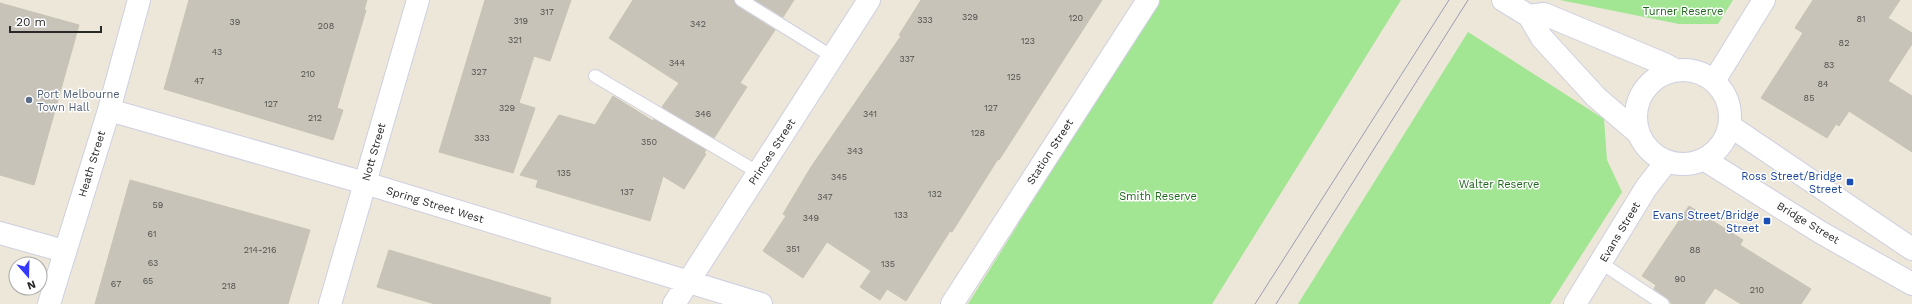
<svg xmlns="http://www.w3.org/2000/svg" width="1912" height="304" font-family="'Work Sans',sans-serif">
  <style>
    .green { fill: #a2e593 }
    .building { fill: #c7c3b9; stroke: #c7c3b3 }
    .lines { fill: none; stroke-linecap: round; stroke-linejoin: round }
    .service-casing { stroke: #cfcfe2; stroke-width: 14 }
    .minor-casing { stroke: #cfcfe2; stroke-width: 24 }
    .tertiary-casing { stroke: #cfcfe2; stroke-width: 24 }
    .service { stroke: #fff; stroke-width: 12 }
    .minor { stroke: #fff; stroke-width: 22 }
    .tertiary { stroke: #fff; stroke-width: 22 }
    .tram { stroke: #9c9cb4; stroke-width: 1 }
    .service-dot { fill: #5c6f8a; stroke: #fff; stroke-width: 1.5 }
    .transit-dot { fill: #1a4fb4; stroke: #fff; stroke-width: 1.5 }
    .labels { text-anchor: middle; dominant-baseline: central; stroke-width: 3; stroke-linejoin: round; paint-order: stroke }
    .number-label { font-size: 9px; fill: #50504d }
    .park-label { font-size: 11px; fill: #1b6817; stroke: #fff }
    .service-label { font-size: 11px; fill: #4e5e75; stroke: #fff; text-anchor: start }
    .street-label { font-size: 11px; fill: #292929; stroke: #fff }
    .transit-label { font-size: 11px; fill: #164399; stroke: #fff; text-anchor: end }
  </style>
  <rect width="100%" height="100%" fill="#ece7d9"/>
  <!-- green -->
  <path class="green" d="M 1159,0 L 1401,0 L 1212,304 L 968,304 Z
    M 1560,0 L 1733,0 L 1718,24 L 1679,24 Z
    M 1468,32 L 1604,119 L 1607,160 L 1622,192 L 1550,304 L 1298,304 Z"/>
  <!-- building -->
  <path class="building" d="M 189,0 L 367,0 L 364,10 L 366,10 L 337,108 L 343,110 L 333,140 L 164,89 Z
    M 485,0 L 571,0 L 550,61 L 534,56 L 519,103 L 535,108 L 513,173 L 439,152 Z
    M 633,0 L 734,0 L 737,6 L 775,30 L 740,83 L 747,87 L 714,138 L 662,107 L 679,83 L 609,38 Z
    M 755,0 L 794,0 L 783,17 Z
    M 921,0 L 1102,0 L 999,160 L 998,159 L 952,232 L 950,231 L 906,301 L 887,289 L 880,300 L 860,287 L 871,271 L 827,242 L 803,278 L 763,251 L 786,216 L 783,214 L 811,167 L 901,36 L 899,35 Z
    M 1813,0 L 1900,0 L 1888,18 L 1912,33 L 1912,44 L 1888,81 L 1912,96 L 1912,152 L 1849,111 L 1839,126 L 1836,124 L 1827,138 L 1761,98 L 1803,33 L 1795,28 Z
    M 0,3 L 79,25 L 34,185 L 0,175 Z
    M 613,96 L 653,121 L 654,119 L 706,150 L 704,153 L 706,154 L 684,189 L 663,176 L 650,221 L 536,187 L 538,180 L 520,175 L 559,115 L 595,125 Z
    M 130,180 L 310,230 L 288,304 L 95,304 Z
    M 1689,206 L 1743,240 L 1740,245 L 1811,289 L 1801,304 L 1741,304 L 1715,288 L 1704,304 L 1672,304 L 1667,298 L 1654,289 L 1656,285 L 1642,276 Z
    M 389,250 L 551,298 L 550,304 L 435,304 L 377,287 Z"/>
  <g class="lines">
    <!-- service casing -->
    <g class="service-casing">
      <path id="service" d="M 741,0 L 833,57
        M 595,76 L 759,173
        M 1601,263 L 1663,304"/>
    </g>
    <!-- minor casing -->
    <g class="minor-casing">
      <path id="minor" d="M 1714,81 L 1764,0
        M 109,110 L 365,183 L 761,304
        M 0,233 L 64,251
        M 49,304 L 109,110 L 139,0
        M 330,304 L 418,0
        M 674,304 L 869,0
        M 952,304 L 1148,0
        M 1575,304 L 1646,188 L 1666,162"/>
    </g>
    <!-- tertiary casing -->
    <g class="tertiary-casing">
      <path id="tertiary" d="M 1503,0 L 1529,16 L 1542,38 L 1596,97 L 1638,133
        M 1529,16 L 1544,14 L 1664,64 L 1675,70
        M1636 117a47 47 0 1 1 94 0a47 47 0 1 1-94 0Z
        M 1730,126 L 1912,249
        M 1705,160 L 1820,232 L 1912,284"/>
    </g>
    <!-- service -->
    <use href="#service" class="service"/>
    <!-- minor -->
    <use href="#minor" class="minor"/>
    <!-- tertiary -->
    <use href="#tertiary" class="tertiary"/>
    <!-- tram -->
    <path class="tram" d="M 1255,304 L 1449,0
      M 1276,304 L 1468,0"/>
  </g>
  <!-- markers -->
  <circle class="service-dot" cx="29" cy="100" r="4"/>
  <g class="transit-dot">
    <rect x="1846" y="178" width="8" height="8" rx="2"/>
    <rect x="1763" y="217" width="8" height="8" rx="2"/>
  </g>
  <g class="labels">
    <!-- number labels -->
    <g class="number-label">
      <text x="547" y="12">317</text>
      <text x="970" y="17">329</text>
      <text x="1076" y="18">120</text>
      <text x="1861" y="19">81</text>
      <text x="925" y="20">333</text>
      <text x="521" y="21">319</text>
      <text x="235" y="22">39</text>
      <text x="698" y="24">342</text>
      <text x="326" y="26">208</text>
      <text x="515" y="40">321</text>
      <text x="1028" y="41">123</text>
      <text x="1844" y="43">82</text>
      <text x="217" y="52">43</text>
      <text x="907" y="59">337</text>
      <text x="677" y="63">344</text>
      <text x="1829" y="65">83</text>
      <text x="479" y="72">327</text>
      <text x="308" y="74">210</text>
      <text x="1014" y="77">125</text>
      <text x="199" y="81">47</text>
      <text x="1823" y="84">84</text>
      <text x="1809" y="98">85</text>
      <text x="271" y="104">127</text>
      <text x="507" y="108">329</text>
      <text x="991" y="108">127</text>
      <text x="703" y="114">346</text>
      <text x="870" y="114">341</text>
      <text x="315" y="118">212</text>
      <text x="978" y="133">128</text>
      <text x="482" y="138">333</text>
      <text x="649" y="142">350</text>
      <text x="855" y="151">343</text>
      <text x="564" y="173">135</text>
      <text x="839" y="177">345</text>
      <text x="627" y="192">137</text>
      <text x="935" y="194">132</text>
      <text x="825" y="197">347</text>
      <text x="158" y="205">59</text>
      <text x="901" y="215">133</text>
      <text x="811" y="218">349</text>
      <text x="152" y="234">61</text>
      <text x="793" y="249">351</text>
      <text x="260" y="250">214-216</text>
      <text x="1695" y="250">88</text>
      <text x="153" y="263">63</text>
      <text x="888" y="264">135</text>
      <text x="1680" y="279">90</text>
      <text x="148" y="281">65</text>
      <text x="116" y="284">67</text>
      <text x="229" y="286">218</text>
      <text x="1757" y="290">210</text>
    </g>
    <!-- park labels -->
    <g class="park-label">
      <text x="1683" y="11">Turner Reserve</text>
      <text x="1499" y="184">Walter Reserve</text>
      <text x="1158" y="196">Smith Reserve</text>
    </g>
    <!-- service labels -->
    <g class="service-label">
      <text x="37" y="94">Port Melbourne<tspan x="37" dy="13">Town Hall</tspan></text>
    </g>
    <!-- street labels -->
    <g class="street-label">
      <text transform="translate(374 152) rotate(-74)">Nott Street</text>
      <text transform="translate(772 152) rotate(-57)">Princes Street</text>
      <text transform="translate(1050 152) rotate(-57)">Station Street</text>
      <text transform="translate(92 164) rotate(-73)">Heath Street</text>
      <text transform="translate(435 205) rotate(17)">Spring Street West</text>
      <text transform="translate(1808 223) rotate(31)">Bridge Street</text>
      <text transform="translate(1620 232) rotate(-59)">Evans Street</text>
    </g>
    <!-- transit labels -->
    <g class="transit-label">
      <text x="1842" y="176">Ross Street/Bridge<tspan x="1842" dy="13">Street</tspan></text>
      <text x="1759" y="215">Evans Street/Bridge<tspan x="1759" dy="13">Street</tspan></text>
    </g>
  </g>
  <!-- north arrow -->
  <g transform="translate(28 276) rotate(160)"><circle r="19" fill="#ffffff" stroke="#a9a9a9"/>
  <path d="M0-3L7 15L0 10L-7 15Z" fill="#3339ff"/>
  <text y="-6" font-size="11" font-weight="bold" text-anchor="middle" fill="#292929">N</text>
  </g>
  <!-- scale -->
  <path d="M10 26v6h91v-6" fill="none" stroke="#292929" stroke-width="2"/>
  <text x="16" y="26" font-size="12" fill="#292929" stroke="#ffffff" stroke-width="3" paint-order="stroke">20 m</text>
</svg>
